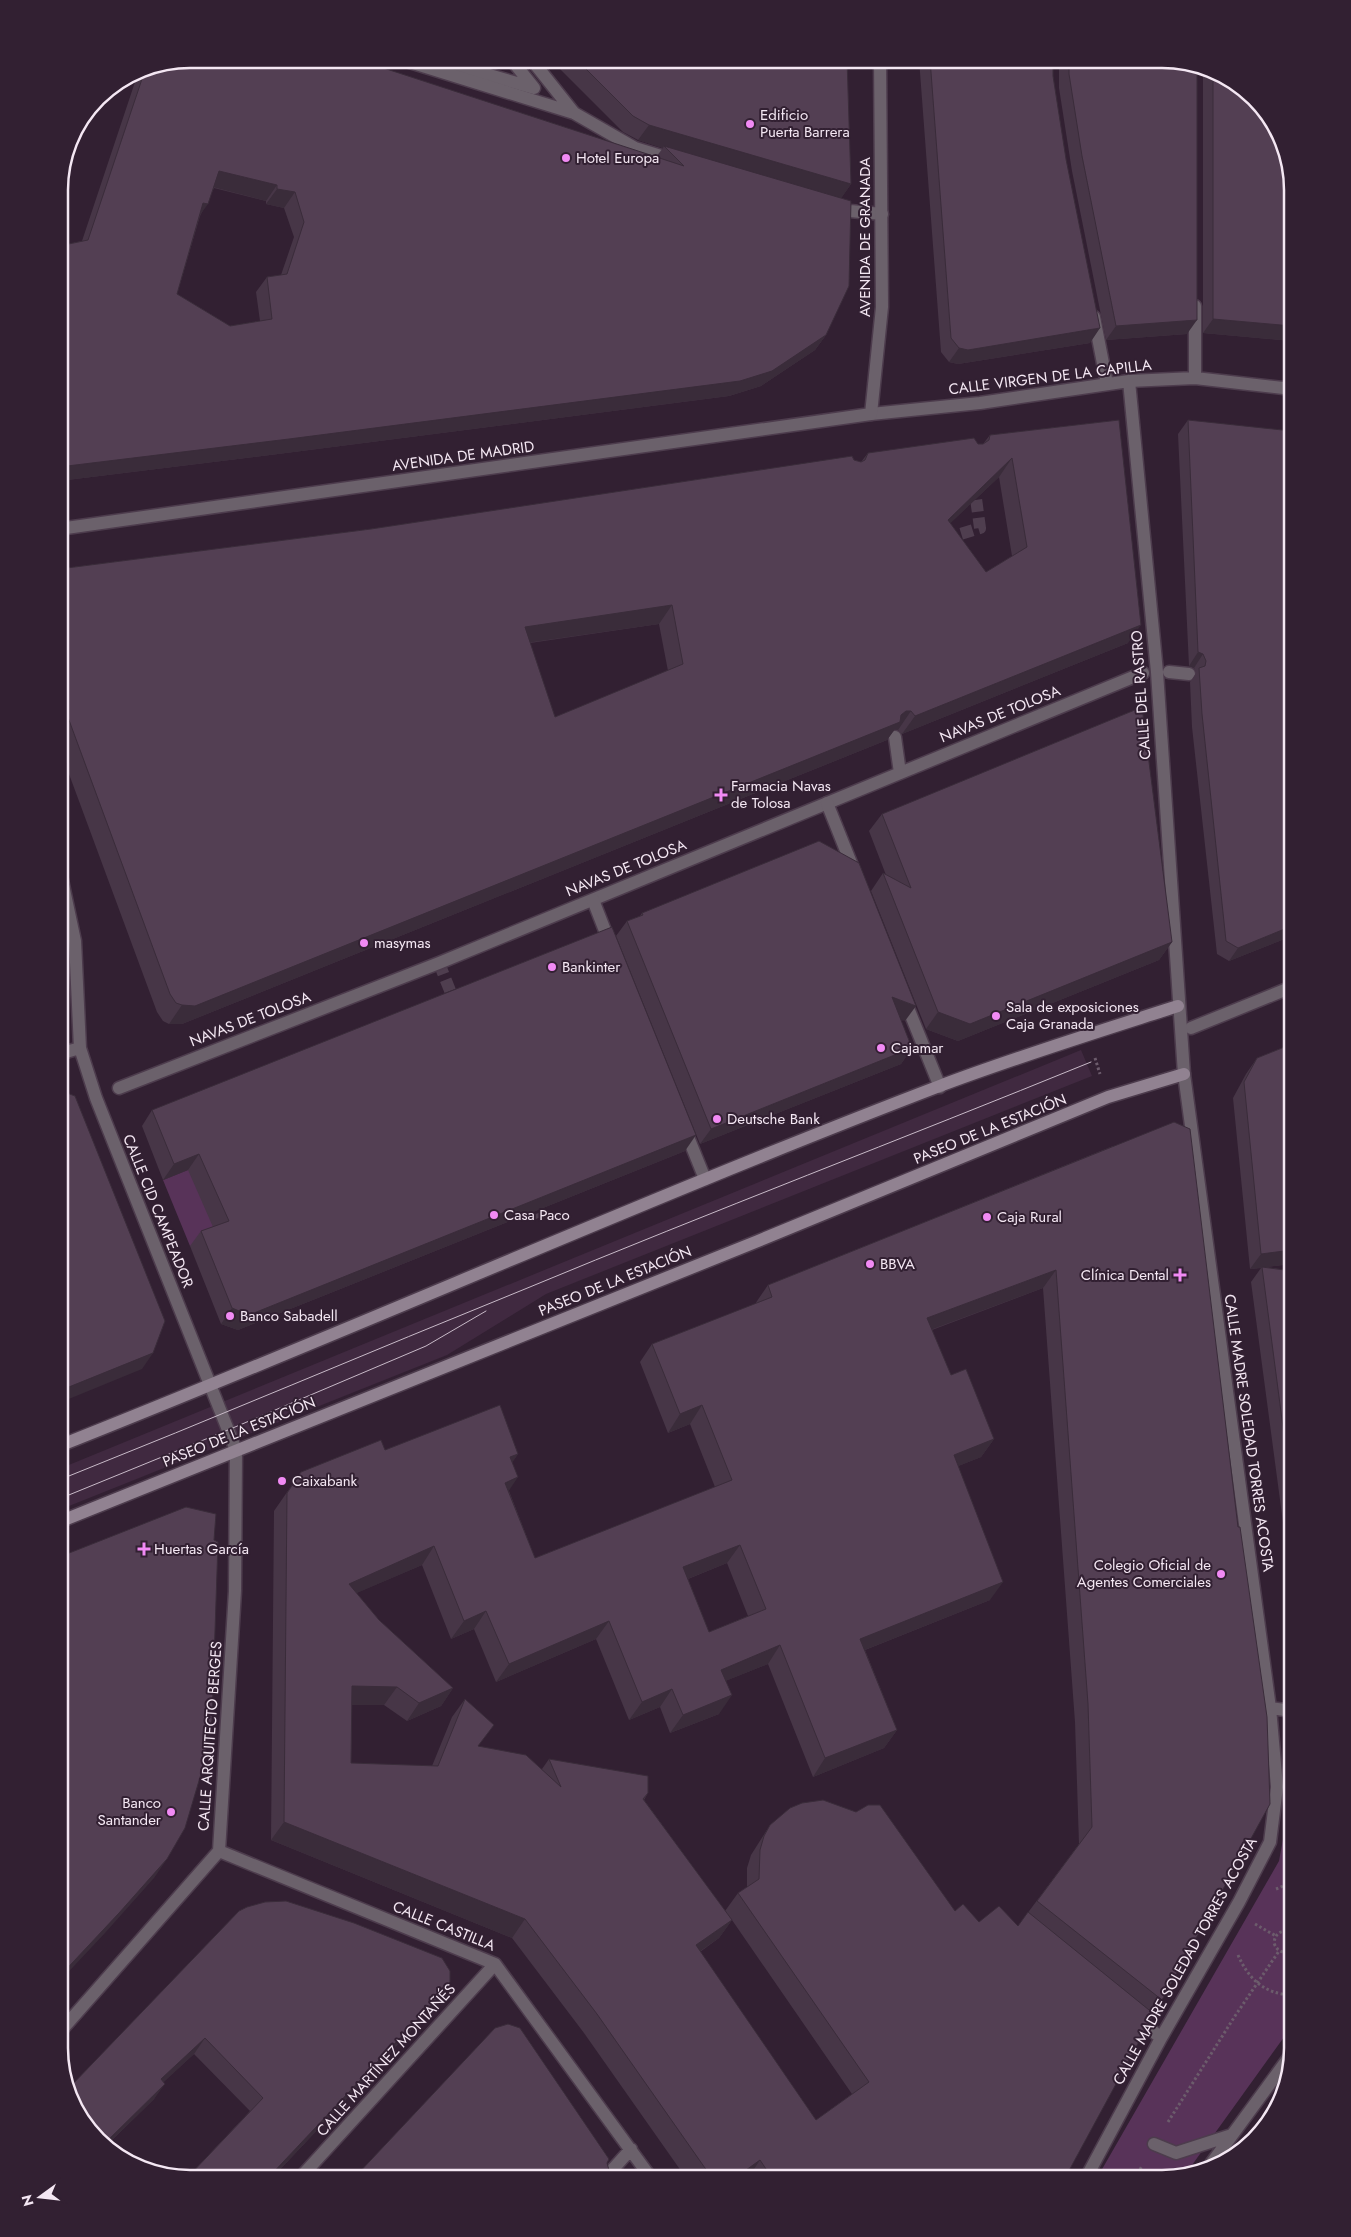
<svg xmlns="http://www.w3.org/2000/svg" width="1351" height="2237" font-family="Jost,sans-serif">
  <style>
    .built { fill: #402940 }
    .green { fill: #583359 }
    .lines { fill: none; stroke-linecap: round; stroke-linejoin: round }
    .pedestrian-tunnel { stroke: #4f3e4f; stroke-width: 12; stroke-dasharray: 12 6; stroke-linecap: butt }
    .pedestrian-casing { stroke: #4d3c4d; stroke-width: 15 }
    .minor-casing { stroke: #4d3c4d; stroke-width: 15 }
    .tertiary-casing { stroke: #4d3c4d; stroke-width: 15 }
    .secondary-casing { stroke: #4d3c4d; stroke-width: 15 }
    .path { stroke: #6c5c6c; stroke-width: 3; stroke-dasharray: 2.5 2.5; stroke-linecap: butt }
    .pedestrian { stroke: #6b616b; stroke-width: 12 }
    .minor { stroke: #6b616b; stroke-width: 12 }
    .tertiary { stroke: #6b616b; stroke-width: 12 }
    .secondary { stroke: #918291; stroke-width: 12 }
    .tram { stroke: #c8bac8; stroke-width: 1 }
    .wall { fill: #473647; fill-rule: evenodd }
    .shaded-wall { fill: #3a2c3a }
    .building { fill: #533f53; stroke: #3a2c3a; fill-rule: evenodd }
    .poi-dot { fill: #f18af4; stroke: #322032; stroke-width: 2 }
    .labels { text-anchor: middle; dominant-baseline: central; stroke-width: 4; stroke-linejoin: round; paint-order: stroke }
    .poi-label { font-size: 15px; fill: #f4e7f3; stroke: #322032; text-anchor: start }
    .street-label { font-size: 15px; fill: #f4e7f3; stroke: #322032 }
    .rim { fill: none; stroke: #f4e7f3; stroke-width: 2.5 }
  </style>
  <rect width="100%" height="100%" fill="#322032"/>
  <!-- built -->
  <path class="built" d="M 1081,1050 L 1092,1076 L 546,1294 L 447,1355 L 59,1510 L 59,1469 Z"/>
  <!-- green -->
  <path class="green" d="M 234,1151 L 218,1237 L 190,1246 L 163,1180 Z
    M 1292,1790 L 1292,2026 L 1187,2172 L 1162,2178 L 1097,2178 L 1279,1861 Z"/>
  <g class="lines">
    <!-- pedestrian-tunnel -->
    <path class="pedestrian-tunnel" d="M 944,539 L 980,528 L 974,484
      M 439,963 L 457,1008
      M 532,1196 L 541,1217"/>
    <!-- pedestrian casing -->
    <g class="pedestrian-casing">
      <path id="pedestrian" d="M 434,59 L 534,88 L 511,59
        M 1169,672 L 1189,674
        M 895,737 L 900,773
        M 1191,1028 L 1292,987
        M 119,1088 L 439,963 L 1143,673
        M 1154,2144 L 1176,2153 L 1232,2135
        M 1208,2168 L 1290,2056"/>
    </g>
    <!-- minor casing -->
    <g class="minor-casing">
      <path id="minor" d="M 400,59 L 574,113 L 635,148 L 674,160
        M 531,59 L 574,113
        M 835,207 L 850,211 L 882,214
        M 1094,317 L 1107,384
        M 1195,378 L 1195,306
        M 871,414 L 980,403 L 1129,381 L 1195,378 L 1292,389
        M 827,803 L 855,873
        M 593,900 L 611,946
        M 904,998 L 940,1087
        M 59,1054 L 80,1048
        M 684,1127 L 705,1179
        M 1270,1708 L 1292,1711
        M 219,1851 L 495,1964 L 651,2178
        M 1134,2016 L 1161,2038
        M 59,2033 L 219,1851 L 235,1591 L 236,1450 L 96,1098 L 80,1048 L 75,941 L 59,866
        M 300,2178 L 495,1964
        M 605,2178 L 631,2149
        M 1086,2178 L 1161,2038 L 1239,1902 L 1270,1842 L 1277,1787 L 1270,1708 L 1184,1074 L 1157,672 L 1129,381"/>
    </g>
    <!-- tertiary casing -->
    <g class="tertiary-casing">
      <path id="tertiary" d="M 59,529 L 871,414 L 882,307 L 880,59"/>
    </g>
    <!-- secondary casing -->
    <g class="secondary-casing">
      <path id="secondary" d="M 59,1446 C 353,1330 642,1200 937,1087 C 1016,1057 1097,1032 1178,1006
        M 59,1522 L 758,1241 L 1108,1097 L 1184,1074"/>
    </g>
    <!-- path -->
    <path class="path" d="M 1095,1058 L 1100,1074
      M 1276,1889 L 1283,1886 L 1292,1887
      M 1255,1924 L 1276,1936
      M 1292,1949 C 1285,1955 1277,1952 1274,1943 C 1275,1932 1284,1928 1292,1935
      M 1238,1955 C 1249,1980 1265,1994 1292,1995
      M 1168,2122 L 1235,2016 L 1279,1951
      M 1135,2178 L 1142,2166"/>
    <!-- pedestrian -->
    <use href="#pedestrian" class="pedestrian"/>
    <!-- minor -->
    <use href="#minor" class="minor"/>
    <!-- tertiary -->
    <use href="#tertiary" class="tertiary"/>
    <!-- secondary -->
    <use href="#secondary" class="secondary"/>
    <!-- tram -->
    <path class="tram" d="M 59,1480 C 215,1418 369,1352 525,1289 C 713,1211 902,1139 1091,1062
      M 59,1499 L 228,1430 L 426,1346 L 486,1311"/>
  </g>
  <!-- wall -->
  <path class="wall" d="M 189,59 L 656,157 L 663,148 L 638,140 L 623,132 L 550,59 L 847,59 L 851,184 L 841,198 L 826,335 L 815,350 L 761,386 L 729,396 L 278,454 L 59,481 L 59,246 L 82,241 L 138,73 L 135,71 L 139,69 ZM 214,188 L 266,201 L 266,204 L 284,208 L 294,237 L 281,275 L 267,277 L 256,292 L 260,321 L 230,326 L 177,294 L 200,216 Z
    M 919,59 L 1053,59 L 1053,76 L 1090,343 L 958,364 L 949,362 L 941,352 Z
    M 1059,59 L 1171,59 L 1187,334 L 1106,340 L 1072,171 L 1059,88 Z
    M 1203,70 L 1235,81 L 1292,341 L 1203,333 Z
    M 1119,420 L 1128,643 L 902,734 L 898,730 L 895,729 L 887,740 L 182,1024 L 169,1024 L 163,1021 L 157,1012 L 59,747 L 59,569 L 371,529 L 854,460 L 861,462 L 868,453 L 978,444 L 983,444 L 990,435 ZM 999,477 L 1012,556 L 986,572 L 950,523 ZM 659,624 L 668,671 L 555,717 L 530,643 Z
    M 1188,420 L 1292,936 L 1229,961 L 1217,954 L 1192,727 L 1190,682 L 1196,673 L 1194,668 L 1189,666 L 1178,434 Z
    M 882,814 L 1172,942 L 1159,960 L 958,1041 L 926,1029 L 871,891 L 883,873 L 886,875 L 869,831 Z
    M 642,913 L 905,1021 L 901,1020 L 912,1048 L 901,1064 L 700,1144 L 616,936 L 627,921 L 640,916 Z
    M 1292,1044 L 1292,1264 L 1266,1267 L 1292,1271 L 1292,1590 L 1251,1282 L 1261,1268 L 1250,1269 L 1233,1098 L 1246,1074 L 1257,1058 Z
    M 152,1110 L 685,1151 L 238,1330 L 221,1324 L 190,1246 L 201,1231 L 213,1227 L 188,1170 L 163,1180 L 142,1126 Z
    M 1113,1146 L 1162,2000 L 1153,2013 L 1065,2178 L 686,2178 L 584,2033 L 512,1938 L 271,1840 L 274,1511 L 301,1472 L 385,1450 L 518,1454 L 512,1462 L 509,1491 L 535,1558 L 715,1487 L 690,1424 L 668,1433 L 640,1362 L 652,1344 L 755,1304 L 768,1285 ZM 1043,1288 L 1075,1722 L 1079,1844 L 1018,1926 L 979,1922 L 770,1825 L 751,1855 L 747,1868 L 747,1887 L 738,1893 L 725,1911 L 644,1800 L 648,1793 L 549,1759 L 542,1769 L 479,1747 L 465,1699 L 452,1717 L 432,1766 L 351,1763 L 352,1705 L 384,1705 L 407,1721 L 441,1706 L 453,1688 L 379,1620 L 356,1593 L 422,1565 L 451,1639 L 474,1629 L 496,1682 L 596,1639 L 629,1720 L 660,1707 L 670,1733 L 719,1714 L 725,1681 L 768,1664 L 813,1777 L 884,1748 L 897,1730 L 865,1650 L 990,1600 L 958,1466 L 981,1457 L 994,1439 L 951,1375 L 932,1330 ZM 727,1563 L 748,1616 L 709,1632 L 688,1579 ZM 732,1920 L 852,2094 L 816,2120 L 700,1952 L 719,1938 Z
    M 239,1911 L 435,2005 L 272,2178 L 187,2178 L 250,2111 L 194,2054 L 163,2082 L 154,2099 L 107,2145 L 72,2105 Z"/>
  <!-- shaded-wall -->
  <path class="shaded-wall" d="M 649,125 L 851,184 L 840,200 L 664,146 L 663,148 L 638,140 Z
    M 219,171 L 277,185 L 266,201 L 209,186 Z
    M 277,189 L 295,192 L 284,208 L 266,204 Z
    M 203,203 L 208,204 L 197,219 Z
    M 1213,319 L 1292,326 L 1292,341 L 1203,333 Z
    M 1197,320 L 1187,334 L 1106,340 L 1116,326 Z
    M 1100,328 L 1090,343 L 958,364 L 949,362 L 959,348 Z
    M 826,335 L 815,350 L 761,386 L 729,396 L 278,454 L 59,481 L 59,467 Z
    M 1012,458 L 999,477 L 935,538 L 948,520 Z
    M 672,605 L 659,624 L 512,645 L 525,627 Z
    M 1141,625 L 1128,643 L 902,734 L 915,716 Z
    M 1198,652 L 1203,654 L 1194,668 L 1189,666 Z
    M 906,711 L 911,711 L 898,730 L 895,729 L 887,740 L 182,1024 L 169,1024 L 182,1005 L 901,715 Z
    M 1292,926 L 1292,936 L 1229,961 L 1238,948 Z
    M 1172,942 L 1159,960 L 958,1041 L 926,1029 L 938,1012 Z
    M 892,997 L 916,1006 L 905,1021 L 881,1012 Z
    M 912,1048 L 901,1064 L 700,1144 L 711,1129 Z
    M 696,1135 L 685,1151 L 238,1330 L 221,1324 L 232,1308 Z
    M 199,1154 L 188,1170 L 163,1180 L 174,1164 Z
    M 1292,1250 L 1292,1264 L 1250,1269 L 1261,1254 Z
    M 1056,1270 L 1043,1288 L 914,1336 L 927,1318 Z
    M 153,1353 L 142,1369 L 59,1403 L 59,1391 Z
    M 702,1405 L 690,1424 L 668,1433 L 680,1414 Z
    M 994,1439 L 981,1457 L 941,1473 L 954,1455 Z
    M 518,1454 L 506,1472 L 510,1457 Z
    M 518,1477 L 506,1495 L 505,1483 Z
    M 740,1545 L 727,1563 L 670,1586 L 683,1567 Z
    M 434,1546 L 422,1565 L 336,1602 L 349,1584 Z
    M 1003,1582 L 990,1600 L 847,1657 L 860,1639 Z
    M 486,1611 L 474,1629 L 451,1639 L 464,1621 Z
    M 609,1621 L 596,1639 L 496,1682 L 509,1664 Z
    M 780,1645 L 768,1664 L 708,1688 L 721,1670 Z
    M 352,1686 L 397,1687 L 384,1705 L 339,1705 Z
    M 453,1688 L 441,1706 L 407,1721 L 419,1703 Z
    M 672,1689 L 660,1707 L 629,1720 L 642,1702 Z
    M 732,1695 L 719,1714 L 670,1733 L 683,1715 Z
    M 897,1730 L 884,1748 L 813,1777 L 825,1758 Z
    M 284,1822 L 525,1919 L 512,1938 L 271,1840 Z
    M 167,1859 L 154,1878 L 105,1933 L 59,1982 L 59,1977 Z
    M 732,1920 L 719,1938 L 683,1963 L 696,1945 Z
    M 446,1989 L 435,2005 L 272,2178 L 268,2178 Z
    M 205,2038 L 194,2054 L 150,2095 L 161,2079 Z
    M 165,2084 L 154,2099 L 107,2145 L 105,2143 Z
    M 760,2160 L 748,2178 L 735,2178 Z"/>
  <!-- building -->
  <path class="building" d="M 189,59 L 356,59 L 684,166 L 664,146 L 851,201 L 849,286 L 826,335 L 772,371 L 740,381 L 289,439 L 59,467 L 59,246 L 88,240 L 146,67 ZM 219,171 L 277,185 L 277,189 L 295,192 L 304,222 L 287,274 L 267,277 L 272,319 L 230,326 L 177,294 L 203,203 L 208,204 Z
    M 576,59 L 847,59 L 851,184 L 649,125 L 633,116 Z
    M 930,59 L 1053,59 L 1053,76 L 1066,159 L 1100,328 L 968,350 L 959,348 L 951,338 Z
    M 1069,59 L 1171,59 L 1197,68 L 1197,320 L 1116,326 L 1082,156 L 1069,74 Z
    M 1213,74 L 1235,81 L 1279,132 L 1292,189 L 1292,326 L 1213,319 Z
    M 1119,420 L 1141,625 L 915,716 L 911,711 L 906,711 L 901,715 L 900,722 L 195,1006 L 182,1005 L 176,1003 L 170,994 L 59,693 L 59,569 L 371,529 L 852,456 L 854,460 L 861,462 L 865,460 L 868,453 L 974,438 L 978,444 L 983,444 L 989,440 L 990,435 ZM 1012,458 L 1027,547 L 986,572 L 948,520 ZM 672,605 L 683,664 L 555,717 L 525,627 Z
    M 1188,420 L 1292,431 L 1292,926 L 1238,948 L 1226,941 L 1202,714 L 1199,668 L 1205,666 L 1206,661 L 1203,654 L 1198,652 Z
    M 1142,707 L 1172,942 L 970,1024 L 938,1012 L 883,873 L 911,888 L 882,814 Z
    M 819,841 L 859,863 L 916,1006 L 892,997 L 912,1048 L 711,1129 L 627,921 L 643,915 L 642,913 Z
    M 612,927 L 696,1135 L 249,1315 L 232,1308 L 201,1231 L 229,1221 L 199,1154 L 174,1164 L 152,1110 Z
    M 1292,1044 L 1292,1250 L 1261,1254 L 1244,1082 L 1257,1058 Z
    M 59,1090 L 75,1096 L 165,1321 L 153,1353 L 59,1391 Z
    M 1174,1122 L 1190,1129 L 1238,1527 L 1240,1527 L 1267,1717 L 1270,1804 L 1162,2000 L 1037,1901 L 1092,1827 L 1088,1704 L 1056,1270 L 927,1318 L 951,1375 L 966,1369 L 994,1439 L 954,1455 L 1003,1582 L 860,1639 L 897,1730 L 825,1758 L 780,1645 L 721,1670 L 732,1695 L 683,1715 L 672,1689 L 642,1702 L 609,1621 L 509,1664 L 486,1611 L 464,1621 L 434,1546 L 349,1584 L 379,1620 L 453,1688 L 419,1703 L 397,1687 L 352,1686 L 351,1763 L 438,1766 L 465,1699 L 494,1725 L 478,1746 L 526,1755 L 561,1787 L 549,1759 L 648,1776 L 648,1793 L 643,1799 L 732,1920 L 696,1945 L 816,2120 L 869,2082 L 738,1893 L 759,1879 L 760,1850 L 764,1836 L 770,1825 L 790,1808 L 802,1803 L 823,1800 L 856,1812 L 868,1805 L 880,1805 L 955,1911 L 963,1904 L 979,1922 L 999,1906 L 1018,1926 L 1028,1912 L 1154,2014 L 1065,2178 L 772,2178 L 760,2160 L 735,2178 L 712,2178 L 597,2014 L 525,1919 L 284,1822 L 287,1493 L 301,1472 L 381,1440 L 385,1450 L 500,1405 L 518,1454 L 510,1457 L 518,1477 L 505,1483 L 535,1558 L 732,1480 L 702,1405 L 680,1414 L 652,1344 L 772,1297 L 768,1285 ZM 740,1545 L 766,1609 L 709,1632 L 683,1567 Z
    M 1262,1267 L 1292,1271 L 1292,1496 Z
    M 186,1507 L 216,1514 L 214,1540 L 218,1542 L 212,1720 L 201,1774 L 185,1828 L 167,1859 L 119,1913 L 59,1977 L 59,1557 Z
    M 286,1901 L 354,1923 L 442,1958 L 450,1971 L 450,1982 L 446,1989 L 268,2178 L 187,2178 L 263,2098 L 205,2038 L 161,2079 L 165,2084 L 105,2143 L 72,2105 L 68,2089 L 239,1911 L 247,1907 L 265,1902 Z
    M 508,2024 L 520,2028 L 609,2159 L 607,2163 L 609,2170 L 617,2172 L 622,2178 L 354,2178 L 495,2028 Z
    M 1273,2111 L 1270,2120 L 1261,2129 Z"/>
  <!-- markers -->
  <g class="poi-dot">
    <circle cx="750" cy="124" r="5"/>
    <circle cx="566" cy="158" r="5"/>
    <path d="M718.5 787.5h5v5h5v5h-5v5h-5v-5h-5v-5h5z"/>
    <circle cx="364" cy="943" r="5"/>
    <circle cx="552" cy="967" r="5"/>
    <circle cx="996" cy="1016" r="5"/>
    <circle cx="881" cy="1048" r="5"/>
    <circle cx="717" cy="1119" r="5"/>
    <circle cx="494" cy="1215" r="5"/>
    <circle cx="987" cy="1217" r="5"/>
    <circle cx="870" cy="1264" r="5"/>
    <path d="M1177.5 1267.5h5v5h5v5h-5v5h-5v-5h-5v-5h5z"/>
    <circle cx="230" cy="1316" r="5"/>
    <circle cx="282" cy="1481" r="5"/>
    <path d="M141.5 1541.5h5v5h5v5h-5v5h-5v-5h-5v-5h5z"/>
    <circle cx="1221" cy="1574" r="5"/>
    <circle cx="171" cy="1812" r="5"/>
  </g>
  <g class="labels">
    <!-- poi labels -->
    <g class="poi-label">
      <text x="760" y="115">Edificio<tspan x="760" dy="17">Puerta Barrera</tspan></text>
      <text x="576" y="158">Hotel Europa</text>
      <text x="731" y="786">Farmacia Navas<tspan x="731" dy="17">de Tolosa</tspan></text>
      <text x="374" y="943">masymas</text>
      <text x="562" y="967">Bankinter</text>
      <text x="1006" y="1007">Sala de exposiciones<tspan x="1006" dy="17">Caja Granada</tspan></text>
      <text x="891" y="1048">Cajamar</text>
      <text x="727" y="1119">Deutsche Bank</text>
      <text x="504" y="1215">Casa Paco</text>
      <text x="997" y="1217">Caja Rural</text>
      <text x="880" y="1264">BBVA</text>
      <text x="1169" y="1275" text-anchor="end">Clínica Dental</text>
      <text x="240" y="1316">Banco Sabadell</text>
      <text x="292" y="1481">Caixabank</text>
      <text x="154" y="1549">Huertas García</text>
      <text x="1211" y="1565" text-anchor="end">Colegio Oficial de<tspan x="1211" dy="17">Agentes Comerciales</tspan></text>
      <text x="161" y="1803" text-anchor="end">Banco<tspan x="161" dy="17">Santander</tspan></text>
    </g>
    <!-- street labels -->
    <g class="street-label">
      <text transform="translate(865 237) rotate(-90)">AVENIDA DE GRANADA</text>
      <text transform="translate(1050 377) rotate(-7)">CALLE VIRGEN DE LA CAPILLA</text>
      <text transform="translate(463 456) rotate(-8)">AVENIDA DE MADRID</text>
      <text transform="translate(1141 695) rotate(-94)">CALLE DEL RASTRO</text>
      <text transform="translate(1000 714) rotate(-22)">NAVAS DE TOLOSA</text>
      <text transform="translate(626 868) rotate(-22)">NAVAS DE TOLOSA</text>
      <text transform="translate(250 1019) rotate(-21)">NAVAS DE TOLOSA</text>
      <text transform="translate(990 1129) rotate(-22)">PASEO DE LA ESTACIÓN</text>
      <text transform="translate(158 1211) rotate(68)">CALLE CID CAMPEADOR</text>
      <text transform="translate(615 1281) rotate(-22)">PASEO DE LA ESTACIÓN</text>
      <text transform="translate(239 1432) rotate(-22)">PASEO DE LA ESTACIÓN</text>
      <text transform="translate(1249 1433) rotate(82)">CALLE MADRE SOLEDAD TORRES ACOSTA</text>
      <text transform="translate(210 1736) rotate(-86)">CALLE ARQUITECTO BERGES</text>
      <text transform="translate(444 1926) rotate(22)">CALLE CASTILLA</text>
      <text transform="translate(1185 1961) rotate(-61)">CALLE MADRE SOLEDAD TORRES ACOSTA</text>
      <text transform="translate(386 2060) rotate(-48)">CALLE MARTÍNEZ MONTAÑÉS</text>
    </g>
  </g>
  <!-- crop -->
  <path d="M0 0H1351V2237H0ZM190 68H1162A122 122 0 0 1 1284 190V2048A122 122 0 0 1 1162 2170H190A122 122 0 0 1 68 2048V190A122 122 0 0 1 190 68Z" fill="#322032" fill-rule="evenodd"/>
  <path class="rim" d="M190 68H1162A122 122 0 0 1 1284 190V2048A122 122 0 0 1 1162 2170H190A122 122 0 0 1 68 2048V190A122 122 0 0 1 190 68Z"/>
  <!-- north arrow -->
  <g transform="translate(40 2197) rotate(255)" stroke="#322032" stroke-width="4" paint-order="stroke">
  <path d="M0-4L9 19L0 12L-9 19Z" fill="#f4e7f3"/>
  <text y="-8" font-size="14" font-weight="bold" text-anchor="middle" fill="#f4e7f3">N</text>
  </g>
</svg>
